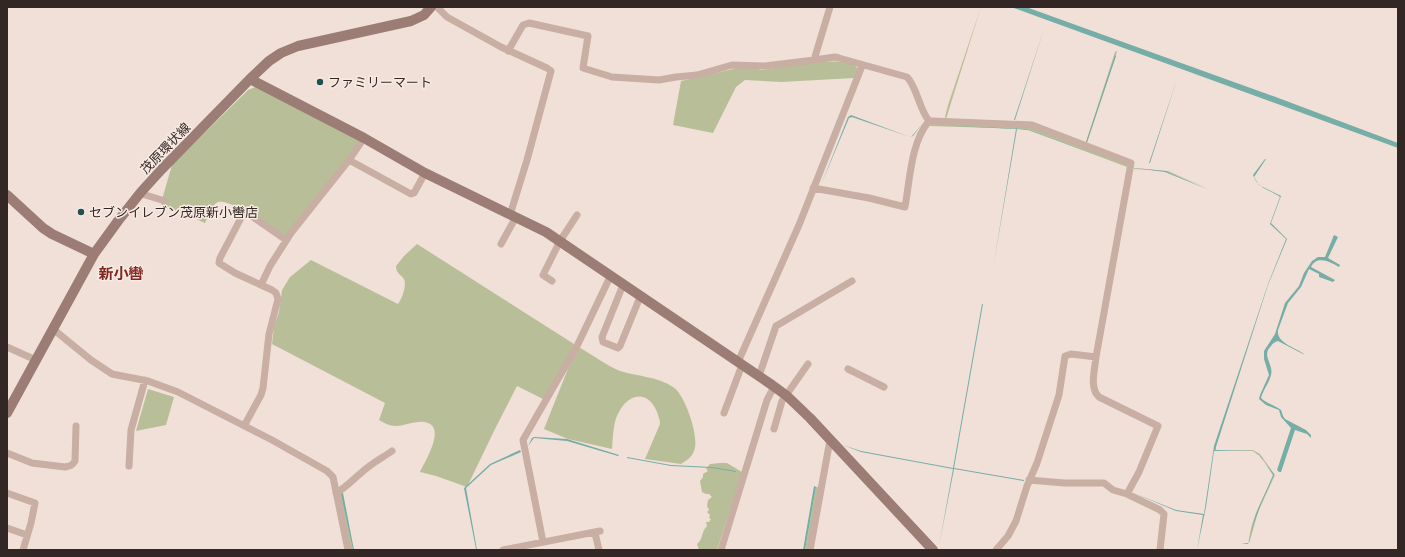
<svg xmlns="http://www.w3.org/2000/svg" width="1405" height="557" font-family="Ubuntu,'Noto Sans JP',sans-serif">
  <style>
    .green { fill: #b8bf98 }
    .water { fill: #76ada6 }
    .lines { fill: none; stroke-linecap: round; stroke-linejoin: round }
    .street { stroke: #c8aea3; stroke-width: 7 }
    .secondary { stroke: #9b7d75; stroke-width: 10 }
    .poi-dot { fill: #1c534e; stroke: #f8ebe3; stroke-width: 1.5 }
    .labels { text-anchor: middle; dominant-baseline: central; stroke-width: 3; stroke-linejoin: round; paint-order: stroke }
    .poi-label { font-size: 13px; fill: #332725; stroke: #f8ebe3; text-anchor: start }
    .street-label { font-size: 13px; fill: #332725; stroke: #f8ebe3 }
    .quarter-label { font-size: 15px; font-weight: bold; fill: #812720; stroke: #f8ebe3 }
  </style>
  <rect width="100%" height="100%" fill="#f0e0d7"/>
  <!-- green -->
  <path class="green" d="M 981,7 L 946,119 L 945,117 L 948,105 Z
    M 1116,51 L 1117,52 L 1087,143 L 1086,142 L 1115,52 Z
    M 815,62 C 826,62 852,59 858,69 L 854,78 L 781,82 L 745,80 L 736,87 L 713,133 L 673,125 L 681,81 L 746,66 L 762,70 Z
    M 255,87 L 364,138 L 286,240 C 274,232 232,198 218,202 C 212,204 208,217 205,223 L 198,220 L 190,214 L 164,208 L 161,203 L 172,165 L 244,94 L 248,90 Z
    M 931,124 L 1029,126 L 1126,163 L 1128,166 L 1127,167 L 1027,129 L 929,126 Z
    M 1134,168 L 1168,171 L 1209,189 L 1166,171 L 1134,169 Z
    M 417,244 L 574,344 L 547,401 L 517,386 L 496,427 L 467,487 L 436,476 L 420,472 C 425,461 448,425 424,422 C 414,421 405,426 396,426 C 390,426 384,423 379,420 L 385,403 L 272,344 L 274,327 L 279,312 L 282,290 L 290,277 L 311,260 L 398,304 C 402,299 407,285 404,279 C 400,274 396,273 396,266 L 404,256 Z
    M 577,346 C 590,353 607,366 620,371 C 636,376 659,377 673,387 C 685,394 700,438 694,451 C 692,457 686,461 681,464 L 645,459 L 660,424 C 660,419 658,416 657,412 C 648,390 629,393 619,412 C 613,421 613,438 612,449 L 568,439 L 544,429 Z
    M 148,389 L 174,397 L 166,425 L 136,431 Z
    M 1215,446 L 1216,446 L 1216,450 L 1253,450 L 1260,454 L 1275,475 L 1258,512 L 1249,544 C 1249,522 1264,495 1274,476 L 1274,474 L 1258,454 L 1253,451 L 1215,450 Z
    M 720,463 L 727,463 L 742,472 L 717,550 L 699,550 L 697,544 C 704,538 700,534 707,526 L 706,522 L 709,522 L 711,519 L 709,518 L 710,515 L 707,512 L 709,510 L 707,506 L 708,500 L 712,497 L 709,494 L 706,494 L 702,492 L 700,481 L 703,477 L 703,474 L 708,471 L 706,469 L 710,464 Z
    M 816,487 L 819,487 L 808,550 L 805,550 Z
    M 343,491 L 343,493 L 342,494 L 353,550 L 351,550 L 339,493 Z"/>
  <!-- water -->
  <path class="water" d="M 1011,7 L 1026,7 L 1273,96 L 1398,143 L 1398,148 Z
    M 1044,29 L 1015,120 L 1014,120 Z
    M 1115,55 L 1116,56 L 1087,142 L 1086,142 Z
    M 1178,76 L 1150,163 L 1149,163 Z
    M 851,115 L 910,137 L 912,136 L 923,123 L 913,136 L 910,137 L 852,117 L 849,118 L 821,185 L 848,117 Z
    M 932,125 L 1027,129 L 1126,166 L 1028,130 L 1017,129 L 993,268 L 898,298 L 993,268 L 1016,129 Z
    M 1265,159 L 1266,159 L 1254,177 L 1259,185 L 1281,196 L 1271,223 L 1287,239 L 1268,285 L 1215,450 L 1253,451 L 1258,454 L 1274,474 L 1274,476 C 1263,498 1254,520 1248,544 L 1241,543 L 1248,543 L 1256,514 L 1273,475 L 1261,457 L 1253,451 L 1214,451 L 1206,507 L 1197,550 L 1203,515 L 1176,511 L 1131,492 L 1176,510 L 1204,514 L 1214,446 L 1268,284 L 1286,239 L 1270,224 L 1280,197 C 1270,190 1257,188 1253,175 Z
    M 1134,168 L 1166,171 L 1209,190 L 1165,172 Z
    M 1334,235 L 1338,237 L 1328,258 L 1340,265 L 1339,267 C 1330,262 1317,255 1311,267 L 1335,280 L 1333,282 L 1319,277 L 1319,274 L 1309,269 L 1301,287 L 1288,303 L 1278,330 C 1276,344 1298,348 1305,355 L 1278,341 C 1275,342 1273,343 1271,346 C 1261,355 1274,365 1271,375 C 1269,383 1263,390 1261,398 C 1267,404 1275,405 1281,410 L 1283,416 L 1285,419 L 1306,430 L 1311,435 L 1311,438 L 1307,434 L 1295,430 L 1281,472 L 1279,472 L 1277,470 L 1291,428 L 1281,417 L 1279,410 L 1266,405 L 1259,399 L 1260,395 L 1269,375 L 1264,359 L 1264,351 L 1275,334 L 1285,303 L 1299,286 L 1304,273 L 1312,261 L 1318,257 L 1325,257 Z
    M 982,304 L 983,304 L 954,468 L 1024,480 L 1024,481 L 954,469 L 939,546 L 953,469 L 861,452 L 843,445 L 861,451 L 953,468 Z
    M 534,437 L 567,439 L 619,455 L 618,456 L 567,441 L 534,438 L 528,446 L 532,438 Z
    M 520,450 L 521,452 L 491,465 L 466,488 L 477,550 L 473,550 L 476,549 L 464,488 L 490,464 Z
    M 627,457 L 671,465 L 712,467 L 736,471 L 736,472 L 712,468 L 671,466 L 627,458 Z
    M 814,486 L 816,487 L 805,550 L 803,550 Z
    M 343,493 L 354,550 L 353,550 L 341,494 Z"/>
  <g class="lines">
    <!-- street -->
    <path class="street" d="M 437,7 L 447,17 L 501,47 L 547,68 L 551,71 L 527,160 L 510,215
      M 830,7 L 814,60 L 835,57 L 839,58 L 907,77 C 917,87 919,109 929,121
      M 508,51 L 523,25 L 529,23 L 588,36 L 583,68 L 612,77 L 659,80 L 676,77 L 697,75 L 732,65 L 765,66 L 814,60
      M 364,138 L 349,160 L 411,194 L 414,193 L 425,173
      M 813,188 L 869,198 L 905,207 C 910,179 911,142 929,121 L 932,121 L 1032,125 L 1131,163 L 1096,357 C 1095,369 1089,388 1099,397 L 1158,426 L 1139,472 L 1127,494
      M 139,193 L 165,201
      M 501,244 L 516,217
      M 552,281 L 543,275 L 560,241 L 577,215
      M 261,285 L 235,273 L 219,263 L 220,258 L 242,216 L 245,214 L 250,215 L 286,240
      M 623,285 L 602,337 L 603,342 L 618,348 L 620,346 L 640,297
      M 53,329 L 91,360 L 112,374 L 148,381 L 178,392 L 272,440 L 327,471 L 333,477 L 348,550
      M 7,347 L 36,360
      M 738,362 L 799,225 L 862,66
      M 848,369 L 884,387
      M 759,376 L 776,326 L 852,281
      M 724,413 L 742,365
      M 244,426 L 261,395 L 263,388 L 269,334 L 278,299 L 276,293 L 272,290 L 261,285 L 270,266 L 291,233 L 349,160
      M 774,429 L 782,401 L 808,364
      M 7,453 L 32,463 L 65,467 C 70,466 72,466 75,461 L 76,426
      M 129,466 L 131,430 L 145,380
      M 1029,480 L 1064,483 L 1104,483 L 1113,490 L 1127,494 L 1160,510 L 1164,514 L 1160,550
      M 7,493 L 35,503 L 31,523 L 23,550
      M 336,493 C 348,486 351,481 361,473 C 370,464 382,458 392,451
      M 7,528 L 27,535
      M 595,533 L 599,550
      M 543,542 L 523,440 L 577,346 L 610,277
      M 503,550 L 600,531
      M 721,550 L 767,400 L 774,387
      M 810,550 L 830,440
      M 996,550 L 1008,536 L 1016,521 L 1027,486 L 1037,463 L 1059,395 L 1065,356 L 1071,354 L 1096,357"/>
    <!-- secondary -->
    <path class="secondary" d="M 250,79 L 364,138 L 425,173 L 546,232 L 772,385 L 787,396 L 810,418 L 933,550
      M 7,195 L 43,228 L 52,234 L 94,254
      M 7,413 L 94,254 L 118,221 L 141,192 L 161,170 L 250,79 L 269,61 L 281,53 L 298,46 L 411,21 L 424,15 L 431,7"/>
  </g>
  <!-- markers -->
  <g class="poi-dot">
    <circle cx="320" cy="82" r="4"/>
    <circle cx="81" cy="212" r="4"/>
  </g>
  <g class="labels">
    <!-- poi labels -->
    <g class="poi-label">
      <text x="328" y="82">ファミリーマート</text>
      <text x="89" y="212">セブンイレブン茂原新小轡店</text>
    </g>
    <!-- street labels -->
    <g class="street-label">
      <text transform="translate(165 148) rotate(-46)">茂原環状線</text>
    </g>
    <!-- quarter labels -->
    <g class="quarter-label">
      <text x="121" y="273">新小轡</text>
    </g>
  </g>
  <!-- border -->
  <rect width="1405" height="557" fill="none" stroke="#332725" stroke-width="16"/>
</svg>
